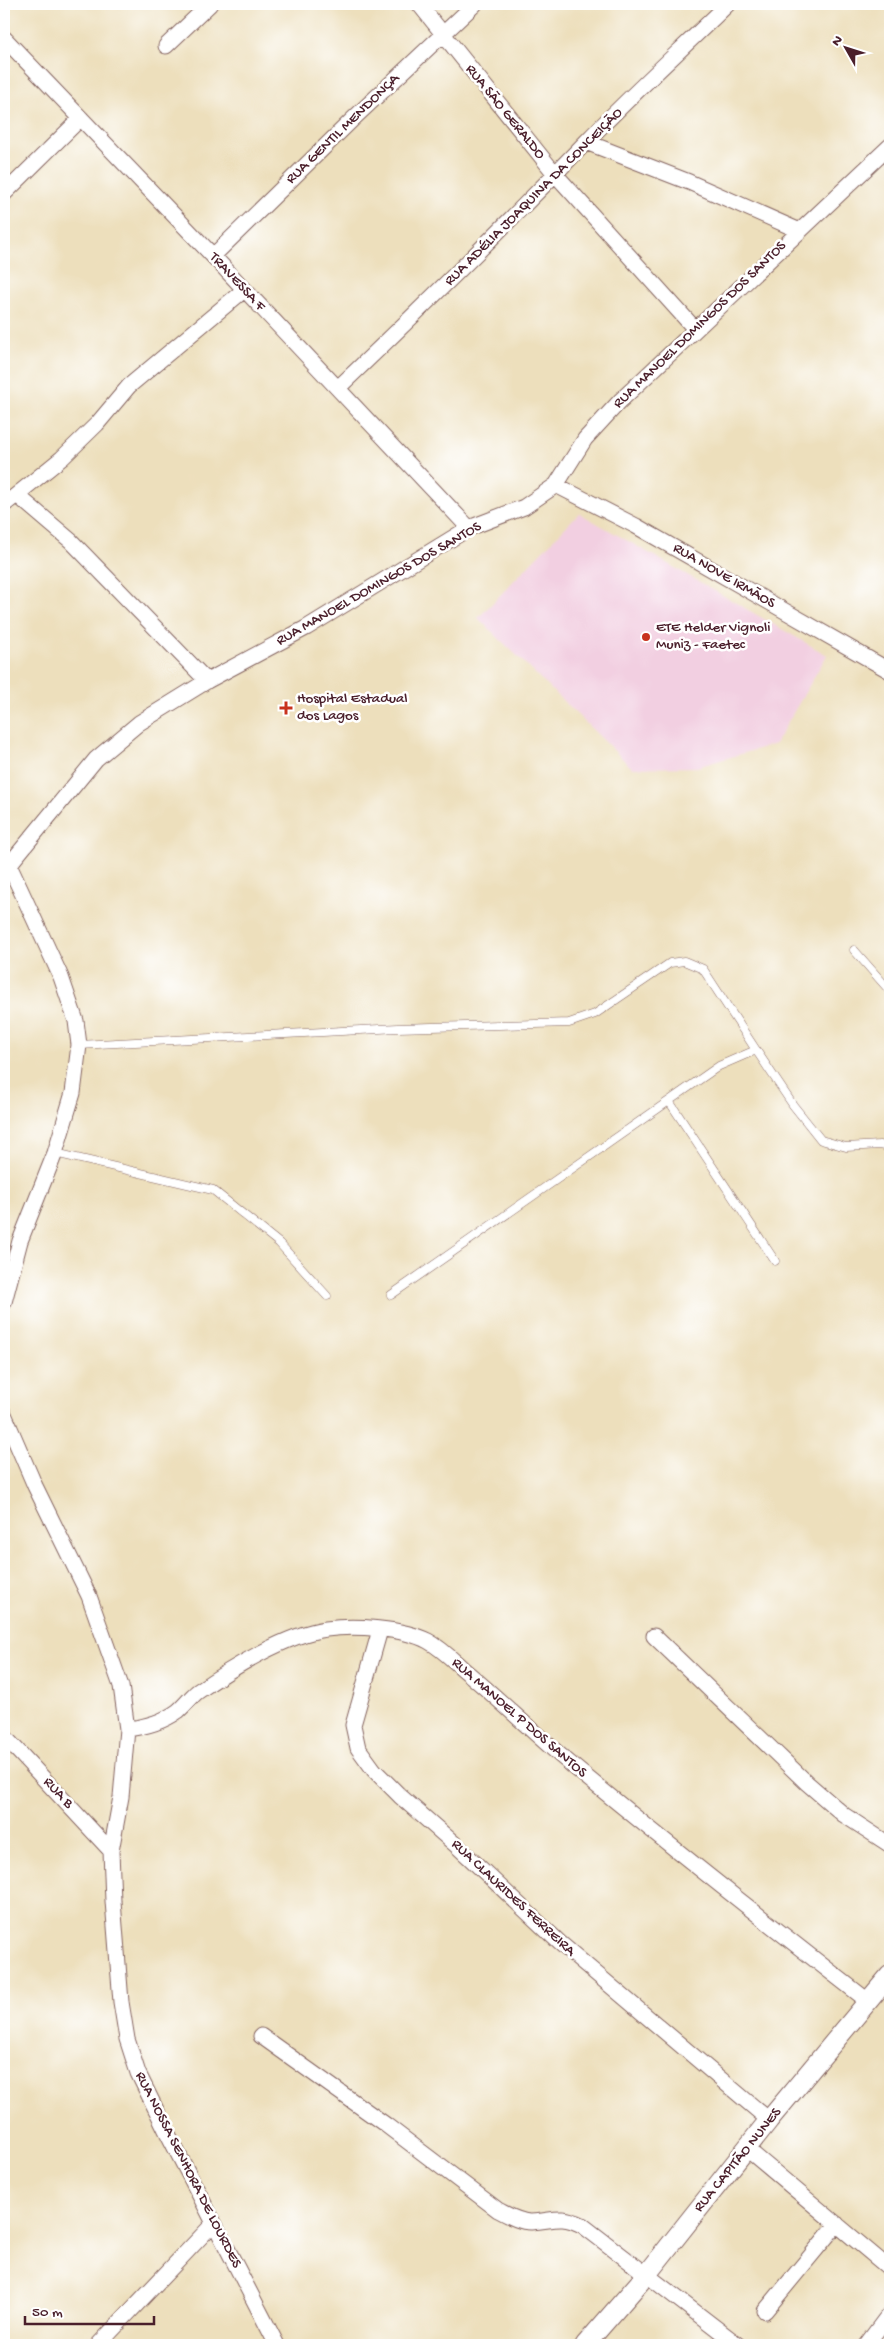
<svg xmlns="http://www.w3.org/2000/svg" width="894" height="2349" font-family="'Gochi Hand',sans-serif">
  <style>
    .built { fill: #f2cfe1 }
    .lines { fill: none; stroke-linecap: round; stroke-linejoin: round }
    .service-casing { stroke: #83625e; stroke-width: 9 }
    .minor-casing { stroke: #83625e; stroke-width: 17 }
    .tertiary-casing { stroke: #83625e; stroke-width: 21 }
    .service { stroke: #fff; stroke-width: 8 }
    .minor { stroke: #fff; stroke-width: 15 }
    .tertiary { stroke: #fff; stroke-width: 19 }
    .poi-dot { fill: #c8321e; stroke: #fff; stroke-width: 2 }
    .labels { text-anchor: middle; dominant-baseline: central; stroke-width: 5; stroke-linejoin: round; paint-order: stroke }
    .street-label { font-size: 15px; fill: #4a1f2b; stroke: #fff }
    .poi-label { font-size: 15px; fill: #4a1f2b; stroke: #fff; text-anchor: start }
  </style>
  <rect width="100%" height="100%" fill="#fff"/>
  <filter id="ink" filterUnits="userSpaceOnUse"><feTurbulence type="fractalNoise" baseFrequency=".02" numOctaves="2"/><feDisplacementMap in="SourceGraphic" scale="10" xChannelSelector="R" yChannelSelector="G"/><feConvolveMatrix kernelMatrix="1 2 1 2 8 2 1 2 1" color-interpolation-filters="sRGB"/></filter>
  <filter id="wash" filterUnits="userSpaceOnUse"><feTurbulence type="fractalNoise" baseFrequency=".0096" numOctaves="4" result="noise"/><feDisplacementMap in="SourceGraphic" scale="20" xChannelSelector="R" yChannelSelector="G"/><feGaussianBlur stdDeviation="1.12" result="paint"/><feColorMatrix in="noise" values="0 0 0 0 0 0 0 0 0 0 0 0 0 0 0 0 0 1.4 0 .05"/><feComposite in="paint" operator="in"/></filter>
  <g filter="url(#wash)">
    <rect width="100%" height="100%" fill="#eddfbc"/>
    <!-- built -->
    <path class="built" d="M 579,513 L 827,655 L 775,744 L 697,767 L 632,768 L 478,618 Z"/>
  </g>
  <g filter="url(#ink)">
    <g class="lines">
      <!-- service casing -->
      <g class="service-casing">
        <path id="service" d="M 854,950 L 890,991
          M 79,1045 L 398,1028 L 569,1023 L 595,1014 L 670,963 L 684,961 L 703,969 L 756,1050
          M 669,1101 L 775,1261
          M 55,1153 L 213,1190 L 279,1243 L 327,1296
          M 391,1295 L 719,1066 L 756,1050 L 793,1105 L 821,1140 L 846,1147 L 880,1145 L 890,1147"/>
      </g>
      <!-- minor casing -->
      <g class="minor-casing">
        <path id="minor" d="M 419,4 L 556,175 L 695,329
          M 4,38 L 213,256 L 469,528
          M 166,46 L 210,4
          M 586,142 L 689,182 L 800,231
          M 4,194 L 81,118
          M 213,256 L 354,118 L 475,4
          M 338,388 C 423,307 505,226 586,142 C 632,94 681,50 728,4
          M 556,485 L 636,526 L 890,671
          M 17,495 L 71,541 L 207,681
          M 4,505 L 62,458 L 97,424 L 129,386 L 244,290
          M 4,859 L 9,865 L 61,977 L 76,1021 L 79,1045 L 73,1093 L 55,1153 L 20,1241 L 4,1302
          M 9,865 L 96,759 L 139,723 L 207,681 L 306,628 L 469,528 L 524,507 L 556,485 L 585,439 L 620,401 L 890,146
          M 4,1414 L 35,1486 L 89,1596 L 121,1686 L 127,1729 L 121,1797 L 111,1851 L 113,1901 L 121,2002 L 127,2039 L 138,2073 L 168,2134 L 277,2345
          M 380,1630 L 353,1725 L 358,1748 L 374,1770 L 400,1796 L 457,1846 L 560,1943 L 769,2120
          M 654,1636 L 807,1783 L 844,1815 L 890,1845
          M 127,1729 C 145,1727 163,1722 178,1711 C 185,1705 190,1698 197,1692 C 230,1669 287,1634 326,1629 C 354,1625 403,1628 428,1641 C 441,1648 452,1659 463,1669 C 497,1697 528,1728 561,1756 C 662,1840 765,1921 868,2001
          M 4,1736 L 111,1851
          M 261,2036 L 386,2125 L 498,2210 C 508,2215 519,2222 531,2222 C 554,2221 559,2214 582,2225 L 738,2345
          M 747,2149 L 890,2269
          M 765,2311 L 837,2224
          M 98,2345 L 214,2223
          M 866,2345 L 890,2313"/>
      </g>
      <!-- tertiary casing -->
      <g class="tertiary-casing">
        <path id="tertiary" d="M 585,2345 L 647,2274 L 769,2120 L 890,1975"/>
      </g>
      <!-- service -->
      <use href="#service" class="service"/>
      <!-- minor -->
      <use href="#minor" class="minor"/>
      <!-- tertiary -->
      <use href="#tertiary" class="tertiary"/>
    </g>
  </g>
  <!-- markers -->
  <g class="poi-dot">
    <circle cx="646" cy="637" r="5"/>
    <path d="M283.5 700.5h5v5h5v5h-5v5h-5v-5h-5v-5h5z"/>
  </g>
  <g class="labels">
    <!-- street labels -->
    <g class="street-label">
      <text transform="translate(505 112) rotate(51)">RUA SÃO GERALDO</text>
      <text transform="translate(343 129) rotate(-44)">RUA GENTIL MENDONÇA</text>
      <text transform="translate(534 197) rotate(-45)">RUA ADÉLIA JOAQUINA DA CONCEIÇÃO</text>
      <text transform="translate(237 282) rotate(47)">TRAVESSA F</text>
      <text transform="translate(700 325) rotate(-44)">RUA MANOEL DOMINGOS DOS SANTOS</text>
      <text transform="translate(724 576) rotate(30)">RUA NOVE IRMÃOS</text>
      <text transform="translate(379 584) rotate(-30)">RUA MANOEL DOMINGOS DOS SANTOS</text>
      <text transform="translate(519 1718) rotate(41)">RUA MANOEL P DOS SANTOS</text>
      <text transform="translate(58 1793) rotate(47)">RUA B</text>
      <text transform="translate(513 1898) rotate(43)">RUA CLAURIDES FERREIRA</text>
      <text transform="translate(738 2160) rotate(-51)">RUA CAPITÃO NUNES</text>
      <text transform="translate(188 2170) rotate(63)">RUA NOSSA SENHORA DE LOURDES</text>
    </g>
    <!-- poi labels -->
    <g class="poi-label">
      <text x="656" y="628">ETE Helder Vignoli<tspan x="656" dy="17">Muniz - Faetec</tspan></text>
      <text x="297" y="699">Hospital Estadual<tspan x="297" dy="17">dos Lagos</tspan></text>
    </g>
  </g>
  <!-- margin -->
  <rect width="894" height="2349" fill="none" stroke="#fff" stroke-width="20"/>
  <!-- north arrow -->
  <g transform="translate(846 48) rotate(309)" stroke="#ffffff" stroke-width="4" paint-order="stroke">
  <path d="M0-4L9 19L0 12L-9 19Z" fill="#4a1f2b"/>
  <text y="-8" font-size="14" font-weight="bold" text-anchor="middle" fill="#4a1f2b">N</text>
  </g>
  <!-- scale -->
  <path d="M25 2316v8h129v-8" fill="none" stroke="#4a1f2b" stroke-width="2.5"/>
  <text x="32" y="2316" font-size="15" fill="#4a1f2b" stroke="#ffffff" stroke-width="4" paint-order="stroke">50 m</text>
</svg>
